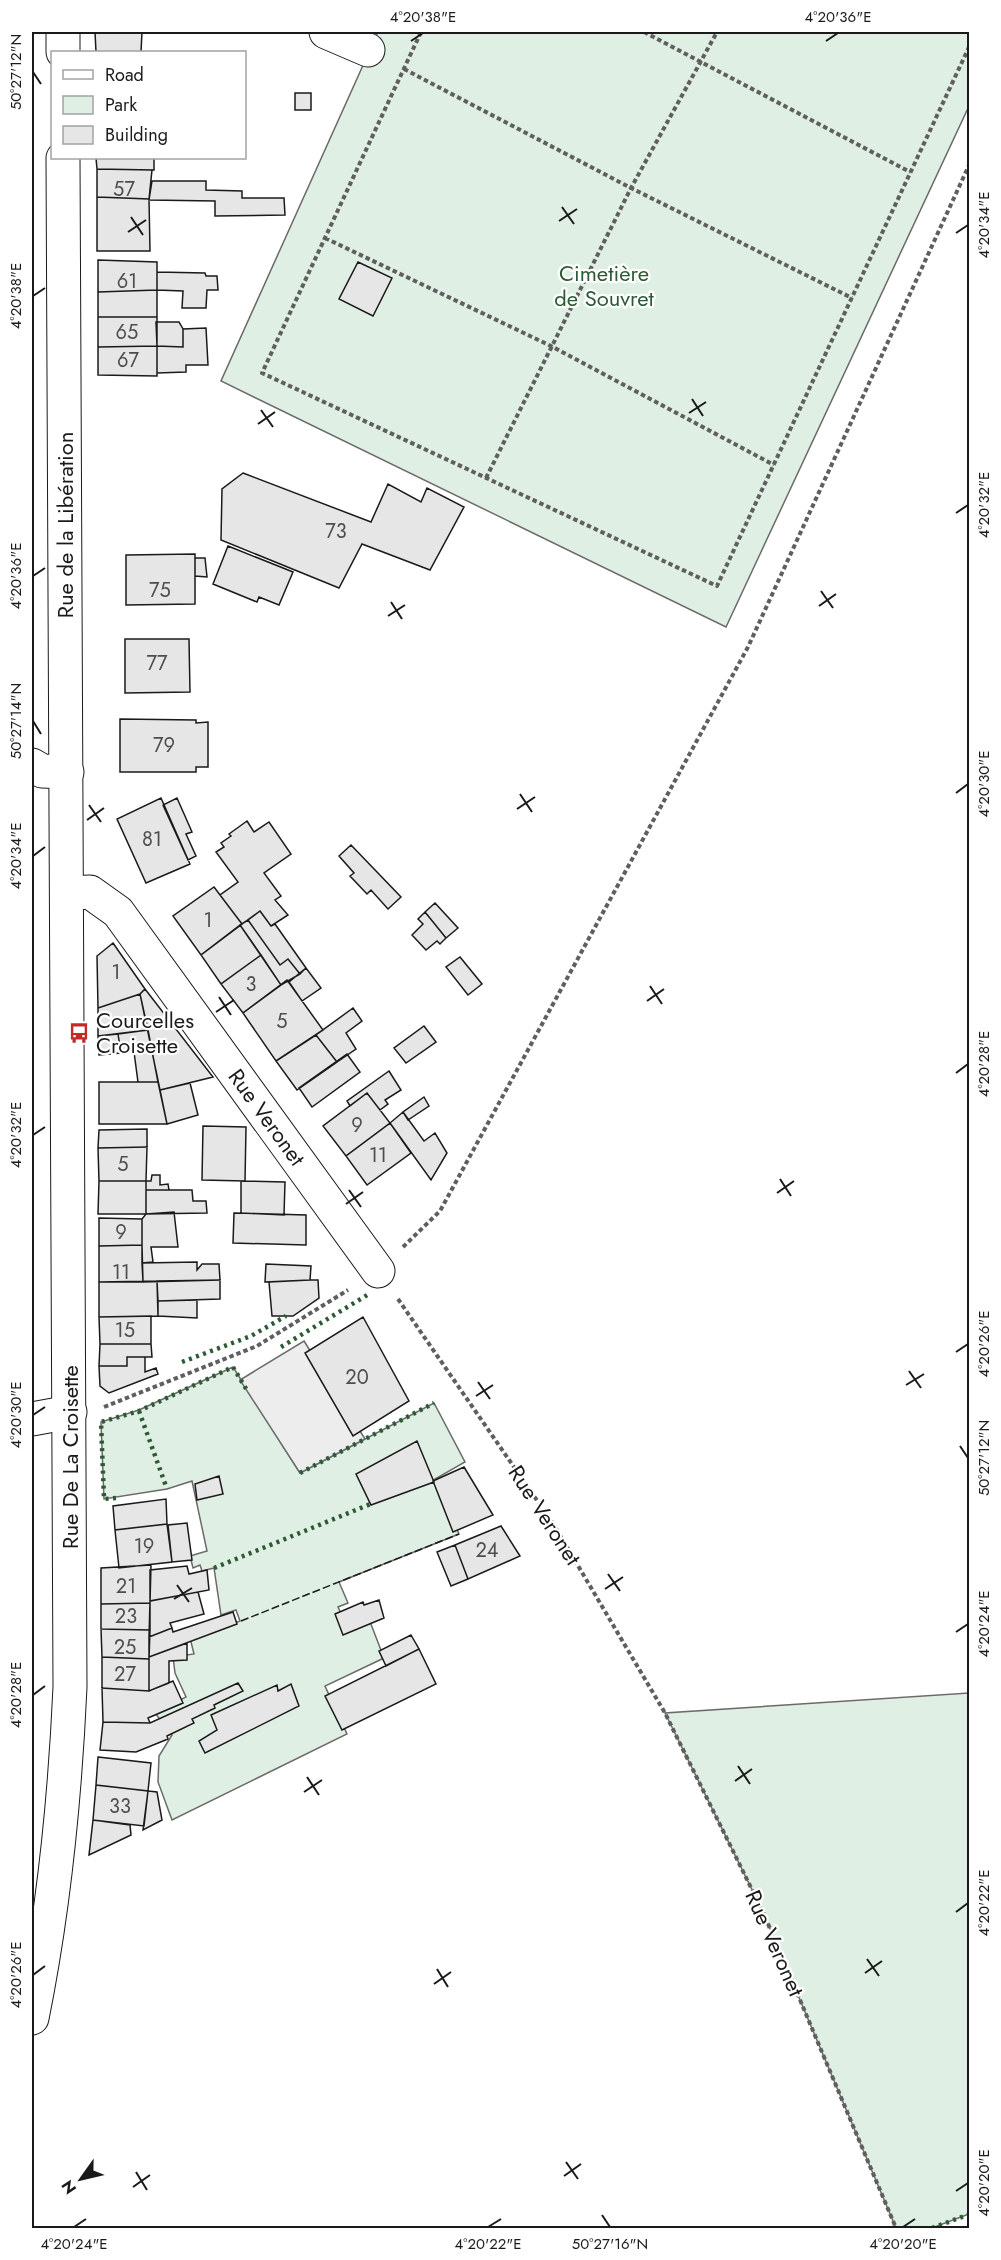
<svg xmlns="http://www.w3.org/2000/svg" width="1001" height="2260" font-family="Jost,sans-serif">
  <style>
    .green { fill: #e0efe3; stroke: #6a6a6a; stroke-width: 1.5 }
    .parking { fill: #ededed; stroke: #6a6a6a; stroke-width: 1.5 }
    .building { fill: #e6e6e6; stroke: #1a1a1a; stroke-width: 1.5 }
    .lines { fill: none; stroke-linecap: round; stroke-linejoin: round }
    .minor-casing { stroke: #1a1a1a; stroke-width: 35 }
    .major-casing { stroke: #1a1a1a; stroke-width: 35 }
    .path { stroke: #5f5f5f; stroke-width: 4; stroke-dasharray: 4.5 3; stroke-linecap: butt }
    .minor { stroke: #fff; stroke-width: 33 }
    .major { stroke: #fff; stroke-width: 33 }
    .hedge { stroke: #2b5a34; stroke-width: 4.5; stroke-dasharray: 3 4.5; stroke-linecap: butt }
    .fence { stroke: #1a1a1a; stroke-width: 1.5; stroke-dasharray: 8 3; stroke-linecap: butt }
    .ticks { fill: none; stroke: #1a1a1a; stroke-width: 2 }
    .labels { text-anchor: middle; dominant-baseline: central; stroke-width: 4.5; stroke-linejoin: round; paint-order: stroke }
    .number-label { font-size: 20px; fill: #4d4d4d }
    .park-label { font-size: 22px; fill: #2b5a34; stroke: #fff }
    .street-label { font-size: 22px; fill: #1a1a1a; stroke: #fff }
    .poi-label { font-size: 22px; fill: #1a1a1a; stroke: #fff; text-anchor: start }
    .neatline { fill: none; stroke: #1a1a1a; stroke-width: 2 }
    .ticks-label { font-size: 15px; text-anchor: middle; fill: #1a1a1a }
  </style>
  <rect width="100%" height="100%" fill="#fff"/>
  <!-- green -->
  <path class="green" d="M 378,32 L 969,32 L 969,106 L 726,627 L 221,381 Z
    M 233,1367 L 300,1473 L 434,1403 L 465,1462 L 435,1479 L 459,1534 L 339,1582 L 348,1603 L 338,1607 L 347,1627 L 369,1619 L 384,1658 L 325,1686 L 347,1734 L 172,1820 L 158,1782 L 159,1756 L 172,1735 L 155,1713 L 186,1697 L 175,1673 L 173,1657 L 194,1654 L 190,1638 L 240,1621 L 236,1610 L 221,1615 L 214,1568 L 202,1571 L 200,1565 L 193,1568 L 190,1556 L 207,1551 L 192,1481 L 167,1489 L 104,1499 L 101,1422 L 139,1410 Z
    M 969,1693 L 969,2214 L 932,2228 L 896,2228 L 763,1912 L 665,1713 Z"/>
  <!-- parking -->
  <path class="parking" d="M 304,1341 L 365,1439 L 300,1473 L 240,1380 Z"/>
  <!-- building -->
  <path class="building" d="M 95,32 L 142,32 L 141,52 L 96,52 Z
    M 295,93 L 311,93 L 311,110 L 295,110 Z
    M 96,158 L 154,158 L 154,170 L 97,169 Z
    M 97,169 L 152,170 L 149,199 L 97,197 Z
    M 152,181 L 206,181 L 206,190 L 242,191 L 242,198 L 284,198 L 285,215 L 215,216 L 215,201 L 149,200 Z
    M 97,197 L 149,199 L 150,251 L 97,251 Z
    M 98,260 L 157,262 L 157,290 L 98,292 Z
    M 358,262 L 392,278 L 373,316 L 339,299 Z
    M 157,272 L 205,273 L 206,276 L 217,276 L 218,290 L 207,290 L 206,308 L 182,308 L 183,291 L 157,290 Z
    M 157,290 L 157,317 L 98,317 L 98,292 Z
    M 98,317 L 157,317 L 157,346 L 98,347 Z
    M 156,322 L 179,322 L 183,329 L 183,347 L 157,346 Z
    M 206,328 L 208,365 L 186,365 L 186,372 L 157,373 L 157,346 L 183,347 L 183,329 Z
    M 157,346 L 157,376 L 98,375 L 98,347 Z
    M 243,473 L 371,522 L 388,484 L 421,502 L 427,488 L 464,507 L 430,570 L 362,544 L 339,588 L 221,540 L 222,489 Z
    M 228,546 L 293,572 L 279,605 L 259,597 L 257,602 L 213,584 Z
    M 195,554 L 195,604 L 126,605 L 126,555 Z
    M 195,558 L 205,558 L 207,577 L 195,576 Z
    M 125,639 L 189,639 L 190,692 L 125,693 Z
    M 120,719 L 196,720 L 196,723 L 208,722 L 208,767 L 196,767 L 196,772 L 120,772 Z
    M 161,798 L 190,864 L 146,883 L 117,819 Z
    M 177,798 L 192,832 L 186,834 L 196,856 L 188,860 L 163,805 Z
    M 247,821 L 254,832 L 269,822 L 291,854 L 264,873 L 281,896 L 275,900 L 288,915 L 271,926 L 260,911 L 242,924 L 220,895 L 238,882 L 216,852 L 224,847 L 221,843 L 231,836 L 229,834 Z
    M 351,845 L 401,897 L 388,909 L 371,890 L 367,894 L 350,876 L 354,873 L 339,856 Z
    M 214,887 L 242,924 L 201,955 L 173,916 Z
    M 435,903 L 458,928 L 446,938 L 425,912 Z
    M 260,911 L 271,926 L 275,924 L 306,968 L 300,974 L 288,959 L 280,965 L 248,920 Z
    M 425,912 L 446,938 L 440,944 L 437,941 L 426,950 L 412,935 L 423,924 L 418,919 Z
    M 248,920 L 280,965 L 288,959 L 300,974 L 281,985 L 240,925 Z
    M 240,925 L 261,955 L 221,984 L 201,955 Z
    M 113,943 L 145,989 L 140,994 L 98,1008 L 97,956 Z
    M 261,955 L 281,985 L 243,1013 L 221,984 Z
    M 460,957 L 482,984 L 468,995 L 446,967 Z
    M 306,968 L 321,988 L 302,1001 L 289,982 Z
    M 287,980 L 323,1030 L 276,1061 L 243,1013 Z
    M 145,989 L 213,1077 L 160,1090 L 140,994 Z
    M 140,994 L 148,1030 L 98,1036 L 98,1008 Z
    M 353,1008 L 362,1021 L 346,1033 L 356,1049 L 337,1062 L 316,1035 Z
    M 424,1026 L 436,1042 L 406,1063 L 394,1048 Z
    M 148,1030 L 158,1082 L 138,1082 L 134,1052 L 121,1053 L 118,1034 Z
    M 118,1034 L 121,1053 L 99,1055 L 98,1036 Z
    M 316,1035 L 337,1062 L 297,1090 L 276,1061 Z
    M 347,1054 L 360,1072 L 312,1107 L 299,1088 Z
    M 389,1071 L 401,1090 L 385,1100 L 388,1104 L 380,1110 L 367,1093 L 350,1106 L 347,1101 Z
    M 99,1082 L 158,1082 L 167,1124 L 99,1124 Z
    M 190,1083 L 198,1115 L 167,1124 L 160,1090 Z
    M 367,1093 L 390,1123 L 346,1156 L 323,1126 Z
    M 424,1097 L 429,1106 L 408,1120 L 403,1112 Z
    M 403,1112 L 424,1141 L 435,1133 L 447,1153 L 431,1180 L 390,1123 Z
    M 390,1123 L 411,1153 L 367,1185 L 346,1156 Z
    M 203,1126 L 246,1127 L 245,1181 L 202,1180 Z
    M 147,1129 L 147,1147 L 98,1148 L 99,1130 Z
    M 147,1147 L 146,1181 L 99,1181 L 98,1148 Z
    M 152,1175 L 160,1175 L 160,1185 L 168,1184 L 169,1190 L 146,1190 L 146,1181 L 151,1181 Z
    M 99,1181 L 146,1181 L 146,1214 L 98,1214 Z
    M 241,1181 L 285,1182 L 284,1215 L 241,1213 Z
    M 146,1190 L 192,1190 L 193,1201 L 206,1201 L 207,1213 L 146,1214 Z
    M 174,1212 L 178,1247 L 151,1247 L 153,1262 L 142,1263 L 142,1219 L 146,1214 Z
    M 234,1213 L 306,1215 L 306,1245 L 233,1243 Z
    M 99,1218 L 142,1219 L 142,1245 L 99,1246 Z
    M 142,1245 L 143,1282 L 99,1282 L 99,1246 Z
    M 197,1262 L 197,1270 L 202,1264 L 219,1264 L 220,1280 L 143,1282 L 142,1263 Z
    M 266,1264 L 311,1266 L 310,1280 L 265,1282 Z
    M 220,1280 L 220,1299 L 158,1301 L 157,1281 Z
    M 310,1280 L 318,1280 L 319,1298 L 293,1316 L 272,1316 L 269,1282 Z
    M 157,1281 L 158,1316 L 99,1317 L 99,1282 Z
    M 197,1300 L 197,1318 L 158,1316 L 158,1301 Z
    M 151,1316 L 151,1344 L 100,1344 L 99,1317 Z
    M 363,1317 L 409,1401 L 353,1436 L 305,1353 Z
    M 100,1344 L 151,1344 L 152,1357 L 127,1357 L 127,1366 L 99,1366 Z
    M 127,1357 L 145,1357 L 145,1372 L 156,1368 L 158,1374 L 109,1393 L 100,1386 L 99,1366 L 127,1366 Z
    M 417,1441 L 434,1482 L 371,1505 L 356,1474 Z
    M 464,1467 L 493,1515 L 453,1532 L 433,1481 Z
    M 219,1476 L 223,1494 L 197,1500 L 195,1484 Z
    M 166,1499 L 167,1524 L 115,1530 L 113,1506 Z
    M 187,1523 L 192,1560 L 172,1562 L 168,1525 Z
    M 167,1524 L 172,1562 L 119,1568 L 115,1530 Z
    M 501,1526 L 520,1556 L 468,1579 L 455,1545 Z
    M 455,1545 L 468,1579 L 451,1586 L 437,1552 Z
    M 151,1565 L 150,1603 L 101,1604 L 101,1568 Z
    M 187,1566 L 189,1574 L 207,1570 L 209,1590 L 150,1601 L 150,1570 Z
    M 198,1592 L 204,1614 L 170,1623 L 172,1628 L 149,1637 L 150,1601 Z
    M 379,1600 L 384,1618 L 343,1635 L 335,1614 L 363,1602 L 364,1605 Z
    M 150,1603 L 150,1630 L 101,1629 L 101,1604 Z
    M 233,1612 L 237,1624 L 149,1657 L 149,1637 L 172,1628 L 173,1632 Z
    M 101,1629 L 150,1630 L 149,1659 L 102,1657 Z
    M 411,1635 L 419,1649 L 386,1666 L 379,1651 Z
    M 187,1643 L 187,1660 L 169,1661 L 169,1683 L 149,1691 L 149,1657 Z
    M 419,1649 L 436,1684 L 342,1730 L 325,1696 Z
    M 102,1657 L 149,1659 L 149,1691 L 102,1688 Z
    M 173,1681 L 183,1703 L 148,1718 L 150,1723 L 103,1722 L 102,1688 L 149,1691 Z
    M 238,1683 L 243,1691 L 214,1705 L 215,1708 L 192,1719 L 194,1723 L 167,1736 L 168,1739 L 136,1752 L 100,1750 L 103,1722 L 150,1723 Z
    M 291,1684 L 299,1706 L 205,1753 L 199,1741 L 217,1730 L 211,1715 L 277,1685 L 278,1691 Z
    M 98,1757 L 151,1763 L 148,1791 L 96,1785 Z
    M 96,1785 L 148,1791 L 144,1826 L 93,1820 Z
    M 148,1791 L 157,1792 L 162,1820 L 143,1830 Z
    M 93,1820 L 130,1825 L 131,1835 L 89,1855 Z"/>
  <g class="lines">
    <!-- minor casing -->
    <g class="minor-casing">
      <path id="minor" d="M 326,32 L 368,50
        M 32,765 L 42,771 L 67,772
        M 67,893 L 90,892 L 118,912 L 378,1271
        M 32,1419 L 70,1412"/>
    </g>
    <!-- major casing -->
    <g class="major-casing">
      <path id="major" d="M 63,32 L 63,52
        M 32,2018 C 54,1909 65,1798 70,1687 L 63,158"/>
    </g>
    <!-- path -->
    <path class="path" d="M 421,32 L 262,373 L 717,586 L 970,45
      M 644,32 L 910,172
      M 404,69 L 631,188 L 852,298
      M 325,238 L 551,346 L 774,465
      M 486,478 L 631,188 L 717,32
      M 403,1247 L 440,1211 L 748,647 L 970,163
      M 398,1299 L 554,1525 L 665,1713 L 763,1912 L 896,2228
      M 104,1407 L 257,1346 L 348,1290"/>
    <!-- minor -->
    <use href="#minor" class="minor"/>
    <!-- major -->
    <use href="#major" class="major"/>
    <!-- hedge -->
    <path class="hedge" d="M 281,1347 L 369,1294
      M 182,1362 L 251,1336 L 286,1316
      M 139,1411 L 167,1489
      M 300,1473 L 434,1403
      M 116,1498 L 104,1499 L 101,1422 L 139,1411 L 233,1367 L 248,1392
      M 214,1568 L 373,1503
      M 932,2228 L 970,2214"/>
    <!-- fence -->
    <path class="fence" d="M 241,1621 L 459,1534"/>
  </g>
  <!-- ticks -->
  <path class="ticks" d="M 411,41 L 423,33M 826,41 L 838,33M 33,72 L 41,84M 562,207 L 574,224M 131,217 L 143,235M 559,221 L 577,209M 128,232 L 146,220M 956,233 L 968,225M 33,296 L 45,288M 692,399 L 703,416M 261,410 L 273,427M 689,413 L 706,402M 258,424 L 275,412M 956,513 L 968,505M 33,576 L 45,568M 821,591 L 833,608M 391,602 L 402,619M 819,606 L 836,594M 388,616 L 405,605M 33,721 L 41,734M 956,793 L 968,784M 520,794 L 532,812M 89,805 L 101,822M 517,809 L 535,797M 87,820 L 104,808M 33,856 L 45,847M 650,986 L 662,1004M 219,997 L 231,1015M 647,1001 L 664,989M 216,1012 L 234,1000M 956,1073 L 968,1064M 33,1135 L 45,1127M 780,1179 L 791,1196M 349,1190 L 361,1207M 777,1193 L 794,1181M 346,1204 L 363,1192M 956,1352 L 968,1344M 909,1371 L 921,1388M 478,1382 L 490,1399M 906,1385 L 924,1374M 476,1396 L 493,1385M 33,1415 L 45,1407M 960,1446 L 968,1458M 608,1574 L 620,1591M 177,1585 L 189,1602M 605,1589 L 623,1577M 174,1599 L 192,1588M 956,1632 L 968,1624M 33,1695 L 45,1686M 738,1766 L 750,1784M 307,1777 L 319,1795M 735,1781 L 752,1769M 304,1792 L 322,1780M 956,1912 L 968,1903M 867,1959 L 879,1976M 437,1969 L 448,1987M 865,1973 L 882,1961M 33,1975 L 45,1966M 434,1984 L 451,1972M 566,2162 L 578,2179M 136,2172 L 147,2190M 564,2176 L 581,2164M 133,2187 L 150,2175M 956,2191 L 968,2183M 602,2215 L 610,2227M 74,2227 L 86,2219M 488,2227 L 501,2219M 903,2227 L 915,2219"/>
  <!-- icons -->
  <defs>
    <g id="bus-bare" transform="scale(1.62)"><path d="M-5-6H5V4H4V6H2V4H-2V6H-4V4H-5ZM-3.5-4V0h7V-4ZM-3.5 1.2v1.5H-2V1.2ZM2 1.2v1.5H3.5V1.2Z" fill="#c62828" stroke="#fff" stroke-width="2.5" paint-order="stroke"/></g>
  </defs>
  <g fill-rule="evenodd">
    <use href="#bus-bare" x="79" y="1033"/>
  </g>
  <g class="labels">
    <!-- number labels -->
    <g class="number-label">
      <text x="124" y="189">57</text>
      <text x="127" y="281">61</text>
      <text x="127" y="332">65</text>
      <text x="128" y="360">67</text>
      <text x="336" y="531">73</text>
      <text x="160" y="590">75</text>
      <text x="157" y="663">77</text>
      <text x="164" y="745">79</text>
      <text x="152" y="839">81</text>
      <text x="208" y="920">1</text>
      <text x="116" y="972">1</text>
      <text x="251" y="984">3</text>
      <text x="282" y="1021">5</text>
      <text x="357" y="1125">9</text>
      <text x="378" y="1155">11</text>
      <text x="123" y="1164">5</text>
      <text x="121" y="1232">9</text>
      <text x="121" y="1272">11</text>
      <text x="125" y="1330">15</text>
      <text x="357" y="1377">20</text>
      <text x="144" y="1546">19</text>
      <text x="487" y="1550">24</text>
      <text x="126" y="1586">21</text>
      <text x="126" y="1616">23</text>
      <text x="125" y="1647">25</text>
      <text x="125" y="1674">27</text>
      <text x="120" y="1806">33</text>
    </g>
    <!-- park labels -->
    <g class="park-label">
      <text x="604" y="273">Cimetière<tspan x="604" dy="25">de Souvret</tspan></text>
    </g>
    <!-- street labels -->
    <g class="street-label">
      <text transform="translate(65 525) rotate(-90)">Rue de la Libération</text>
      <text transform="translate(267 1117) rotate(54)">Rue Veronet</text>
      <text transform="translate(70 1457) rotate(-90)">Rue De La Croisette</text>
      <text transform="translate(545 1515) rotate(57)">Rue Veronet</text>
      <text transform="translate(775 1943) rotate(66)">Rue Veronet</text>
    </g>
    <!-- poi labels -->
    <g class="poi-label">
      <text x="96" y="1020">Courcelles<tspan x="96" dy="25">Croisette</tspan></text>
    </g>
  </g>
  <!-- border -->
  <rect width="1001" height="2260" fill="none" stroke="#ffffff" stroke-width="66"/>
  <!-- legend -->
  <rect x="51" y="51" width="195" height="108" fill="#ffffff" stroke="#a3a3a3" stroke-width="1.5"/>
  <rect x="63" y="70" width="30" height="9" fill="#ffffff" stroke="#a3a3a3" stroke-width="1.5"/>
  <text x="105" y="81" font-size="18" fill="#1a1a1a">Road</text>
  <rect x="63" y="96" width="30" height="18" fill="#e0efe3" stroke="#a3a3a3" stroke-width="1.5"/>
  <text x="105" y="111" font-size="18" fill="#1a1a1a">Park</text>
  <rect x="63" y="126" width="30" height="18" fill="#e6e6e6" stroke="#a3a3a3" stroke-width="1.5"/>
  <text x="105" y="141" font-size="18" fill="#1a1a1a">Building</text>
  <!-- north arrow -->
  <g transform="translate(81 2179) rotate(236)" stroke="#ffffff" stroke-width="4.5" paint-order="stroke">
  <path d="M0-4.5L10 22L0 15L-10 22Z" fill="#1a1a1a"/>
  <text y="-9" font-size="16" font-weight="bold" text-anchor="middle" fill="#1a1a1a">N</text>
  </g>
  <rect x="33" y="33" width="935" height="2194" class="neatline"/>
  <g class="ticks-label">
    <text x="423" y="22">4°20'38"E</text>
    <text x="838" y="22">4°20'36"E</text>
    <text transform="translate(16 72) rotate(-90)" y="5">50°27'12"N</text>
    <text transform="translate(984 225) rotate(-90)" y="5">4°20'34"E</text>
    <text transform="translate(16 296) rotate(-90)" y="5">4°20'38"E</text>
    <text transform="translate(984 505) rotate(-90)" y="5">4°20'32"E</text>
    <text transform="translate(16 576) rotate(-90)" y="5">4°20'36"E</text>
    <text transform="translate(16 721) rotate(-90)" y="5">50°27'14"N</text>
    <text transform="translate(984 784) rotate(-90)" y="5">4°20'30"E</text>
    <text transform="translate(16 856) rotate(-90)" y="5">4°20'34"E</text>
    <text transform="translate(984 1064) rotate(-90)" y="5">4°20'28"E</text>
    <text transform="translate(16 1135) rotate(-90)" y="5">4°20'32"E</text>
    <text transform="translate(984 1344) rotate(-90)" y="5">4°20'26"E</text>
    <text transform="translate(16 1415) rotate(-90)" y="5">4°20'30"E</text>
    <text transform="translate(984 1458) rotate(-90)" y="5">50°27'12"N</text>
    <text transform="translate(984 1624) rotate(-90)" y="5">4°20'24"E</text>
    <text transform="translate(16 1695) rotate(-90)" y="5">4°20'28"E</text>
    <text transform="translate(984 1903) rotate(-90)" y="5">4°20'22"E</text>
    <text transform="translate(16 1975) rotate(-90)" y="5">4°20'26"E</text>
    <text transform="translate(984 2183) rotate(-90)" y="5">4°20'20"E</text>
    <text x="74" y="2249">4°20'24"E</text>
    <text x="488" y="2249">4°20'22"E</text>
    <text x="610" y="2249">50°27'16"N</text>
    <text x="903" y="2249">4°20'20"E</text>
  </g>
</svg>
